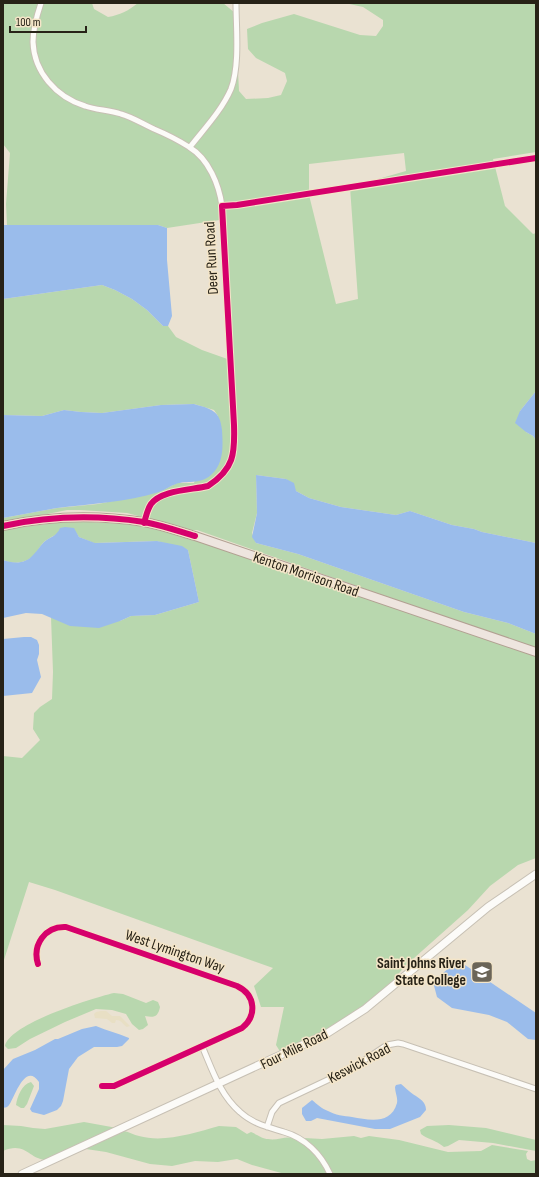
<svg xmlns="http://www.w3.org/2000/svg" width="539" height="1177" font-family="'Sofia Sans Condensed',sans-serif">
<rect width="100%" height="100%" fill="#eae2d2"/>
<path fill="#b8d7ae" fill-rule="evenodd" d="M 3,3 L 92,3 L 94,9 L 108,17 C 120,15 128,11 138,3 L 223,3 L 235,13 L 239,91 L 246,99 L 268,98 L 281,95 L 287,81 L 285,73 L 256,58 L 248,49 L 247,29 L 262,23 L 294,14 L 360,35 L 376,36 L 383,26 L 383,20 L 363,7 L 345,3 L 536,3 L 536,152 L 493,159 L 505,206 L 533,234 L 536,233 L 536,391 L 520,411 L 526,432 L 533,436 L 536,440 L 536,543 L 482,532 L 474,529 L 452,525 L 410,511 L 396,515 L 341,507 L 309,498 L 296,491 L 286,479 L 256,475 L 257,513 L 252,533 L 256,543 L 298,554 L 464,612 L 508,623 L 536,634 L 536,649 L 197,530 L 191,530 L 127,513 L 80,510 L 67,510 L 3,523 L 3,518 L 57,508 L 98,504 L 161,491 L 177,483 L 194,483 L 218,416 L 214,410 L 194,404 L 161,405 L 102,413 L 81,412 L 64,410 L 42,416 L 3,415 L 3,299 L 102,285 L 115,290 L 132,299 L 147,310 L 163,326 L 168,326 L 176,337 L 202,350 L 233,361 L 226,219 L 167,228 L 158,225 L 7,225 L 6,204 L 10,153 L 3,144 ZM 404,153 L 406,171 L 350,187 L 358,299 L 336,304 L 309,195 L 309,164 Z
M 73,521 L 125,524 L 160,529 L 194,539 L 536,655 L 536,858 L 518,865 L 490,886 L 468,910 L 404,967 L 388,987 L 364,1007 L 325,1032 L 281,1053 L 276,1045 L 284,1007 L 261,1007 L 254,986 L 273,968 L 55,890 L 29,882 L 3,963 L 3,756 L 22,758 L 40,740 L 33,729 L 34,713 L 40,707 L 52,699 L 53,672 L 51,617 L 56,619 L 120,621 L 131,616 L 155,615 L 199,602 L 188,550 L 157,541 L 94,543 L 79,537 L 73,528 C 63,531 54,535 45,541 C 40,545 38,552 33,556 C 24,564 13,564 3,560 L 3,529 Z
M 114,993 L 123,994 L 146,1003 L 153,1000 L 158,1002 L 160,1007 C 158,1017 154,1018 145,1016 L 148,1025 L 143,1029 L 139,1030 L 132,1024 L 126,1014 L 112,1010 L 96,1009 L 65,1022 L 30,1039 L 16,1048 L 8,1049 L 5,1046 C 9,1024 92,998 114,993 Z
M 31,1082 L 34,1086 L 27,1104 L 24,1108 L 21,1108 L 16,1105 C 17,1097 22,1084 31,1082 Z
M 84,1122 L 117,1128 L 47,1160 C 29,1160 26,1141 3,1151 L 3,1125 L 21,1126 L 33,1128 L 45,1129 Z
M 449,1125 L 486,1128 L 536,1140 L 536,1151 L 493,1143 L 459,1140 L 448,1146 L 444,1147 C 436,1140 427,1139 421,1134 L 420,1130 L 427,1126 Z
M 219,1126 L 236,1127 L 247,1134 L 251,1132 C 256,1134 263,1139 268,1139 C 276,1141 285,1136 293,1138 C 307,1142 321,1162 327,1174 L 285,1174 L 252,1165 L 237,1159 L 218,1162 L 195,1161 L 172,1166 L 150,1164 L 106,1152 L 86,1149 L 72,1154 L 124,1131 C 129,1132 134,1135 139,1136 C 164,1143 194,1133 219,1126 Z
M 354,1136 L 361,1138 L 369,1136 L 399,1140 L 448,1152 L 481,1151 L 492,1145 L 528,1151 L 526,1154 L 527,1159 L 531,1161 L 536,1160 L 536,1174 L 333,1174 C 326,1159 317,1148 304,1138 L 322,1139 Z"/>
<path fill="#e8dfc4" d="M 101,1011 L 106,1011 L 112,1016 L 120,1016 L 130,1026 L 127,1027 C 123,1025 122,1020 116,1020 L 115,1023 L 112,1023 L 107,1019 L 95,1018 L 94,1014 L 96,1012 Z"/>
<path fill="#9abceb" d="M 3,225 L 158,225 L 167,228 L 167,260 L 172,316 L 168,326 L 163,326 L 147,310 L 132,299 L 115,290 L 102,285 L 3,299 Z
M 536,391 L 536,440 L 533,436 L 526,432 L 515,423 L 520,411 Z
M 194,404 C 211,409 220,410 222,430 C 223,446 224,464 211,475 C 200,485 186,480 176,484 C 170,486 165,490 159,492 C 126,502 91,504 57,508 C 39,511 21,515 3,518 L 3,415 L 42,416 L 64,410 L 81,412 L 102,413 L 161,405 Z
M 256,475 L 286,479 L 294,483 L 296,491 L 309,498 L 341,507 L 396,515 L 410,511 L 452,525 L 474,529 L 482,532 L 536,543 L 536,634 L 508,623 L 464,612 L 298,554 L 256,543 L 252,537 L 257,513 Z
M 65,527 L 74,528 L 79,537 L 95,543 L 157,541 L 182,546 L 188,550 L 199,602 L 155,615 L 131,616 L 120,621 L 99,628 L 70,626 L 42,614 L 26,613 L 3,618 L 3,560 C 14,564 26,564 34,554 C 38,550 40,546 44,542 C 50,537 57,536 60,528 Z
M 24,637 L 31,637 L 37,640 L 39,645 L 39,654 L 37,660 L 41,677 L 32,693 L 3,696 L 3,639 Z
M 465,965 L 536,1013 L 536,1040 L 528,1039 L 507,1022 L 489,1015 L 452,1008 L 437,997 L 433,982 L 451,966 Z
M 96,1026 C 107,1031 118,1033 129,1038 L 129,1039 L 122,1046 L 117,1047 L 94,1047 L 78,1057 L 69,1069 L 63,1101 L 61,1106 L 57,1110 L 44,1115 L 32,1112 L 30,1109 L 39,1089 L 39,1082 C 25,1061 14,1099 9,1105 C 7,1108 6,1107 3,1108 L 3,1070 L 13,1059 L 35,1050 L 55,1039 L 58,1039 L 82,1029 Z
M 401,1084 C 404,1086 406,1089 409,1091 C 415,1097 426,1099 426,1110 L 420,1117 L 390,1129 L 375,1129 L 317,1118 L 311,1121 L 306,1121 L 302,1114 L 302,1108 L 312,1100 C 317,1104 322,1109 328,1111 C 335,1115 344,1116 352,1117 C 369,1120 391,1125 397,1103 C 398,1097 395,1093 395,1087 L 396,1085 Z"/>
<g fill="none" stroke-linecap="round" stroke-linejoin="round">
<g stroke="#c7c0b4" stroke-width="7">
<path id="minor" d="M 41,3 C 37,15 33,29 33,42 C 34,72 56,97 85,106 C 96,110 109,110 121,114 C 132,117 143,124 154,129 C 166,134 178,140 189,147 C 209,159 219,185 222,206
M 190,147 C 204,129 222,110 231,89 C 240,65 236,28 236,3
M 144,523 C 146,517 147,510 151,504 C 161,490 191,490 208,486 C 234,469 235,454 234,425 L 222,206 L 237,205 L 536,158
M 38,964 C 32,945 45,926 66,927 L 237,986 C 256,995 257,1016 242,1028 L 114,1086 L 102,1086
M 202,1046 C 212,1069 220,1095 240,1112 C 253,1124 268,1127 284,1132 C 305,1138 321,1154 330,1174
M 267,1127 L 272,1112 L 279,1103 L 336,1076 L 354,1067 L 387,1045 L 398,1043 L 403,1044 L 536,1089"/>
</g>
<g stroke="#c7c0b4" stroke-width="9">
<path id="secondary" d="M 22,1174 L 326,1034 L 365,1009 L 488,907 L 536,874"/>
</g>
<g stroke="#b2a092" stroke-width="10">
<path id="primary" d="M 3,526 C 49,516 98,515 144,522 C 161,525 178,531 195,536 L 536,652"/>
</g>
<use href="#minor" stroke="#fcfbf8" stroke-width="5"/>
<use href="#secondary" stroke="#fcfbf8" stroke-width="7"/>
<use href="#primary" stroke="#eee5df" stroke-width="8"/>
<g stroke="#f4e5c8" stroke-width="8">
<path id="cycleway" d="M 144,523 C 146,517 147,510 151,504 C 161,490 191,490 208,486 C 234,469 235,454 234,425 L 222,206 L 237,205 L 536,158
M 3,526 C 49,516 98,515 144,522 C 161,525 178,531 195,536
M 38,964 C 32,945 45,926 66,927 L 237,986 C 256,995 257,1016 242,1028 L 114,1086 L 102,1086"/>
</g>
<use href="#cycleway" stroke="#d6006c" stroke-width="6"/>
</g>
<defs>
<g id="university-square" transform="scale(1.15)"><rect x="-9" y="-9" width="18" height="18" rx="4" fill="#6b6558" stroke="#f4e5c8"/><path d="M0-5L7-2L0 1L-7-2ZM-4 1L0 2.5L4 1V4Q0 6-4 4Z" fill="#fff"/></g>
</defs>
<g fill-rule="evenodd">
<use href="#university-square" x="482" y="972"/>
</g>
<g text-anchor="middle" stroke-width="3" stroke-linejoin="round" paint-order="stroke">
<g font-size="15" fill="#272217" stroke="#f4e5c8">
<text transform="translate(211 258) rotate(-93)" y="5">Deer Run Road</text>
<text transform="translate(306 574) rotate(19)" y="5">Kenton Morrison Road</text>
<text transform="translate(175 951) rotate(19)" y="5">West Lymington Way</text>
<text transform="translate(294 1049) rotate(-26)" y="5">Four Mile Road</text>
<text transform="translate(359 1063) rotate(-28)" y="5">Keswick Road</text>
</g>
<g font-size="15" font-weight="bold" fill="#272217" stroke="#f4e5c8" text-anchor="end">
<text x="466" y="968">Saint Johns River<tspan x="466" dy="17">State College</tspan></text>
</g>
</g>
<rect width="539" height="1177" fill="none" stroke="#272217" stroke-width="8"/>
<path d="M10 26v6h76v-6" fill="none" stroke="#272217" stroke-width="2"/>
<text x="16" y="26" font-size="12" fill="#272217" stroke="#f4e5c8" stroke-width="3" paint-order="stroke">100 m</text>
</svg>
